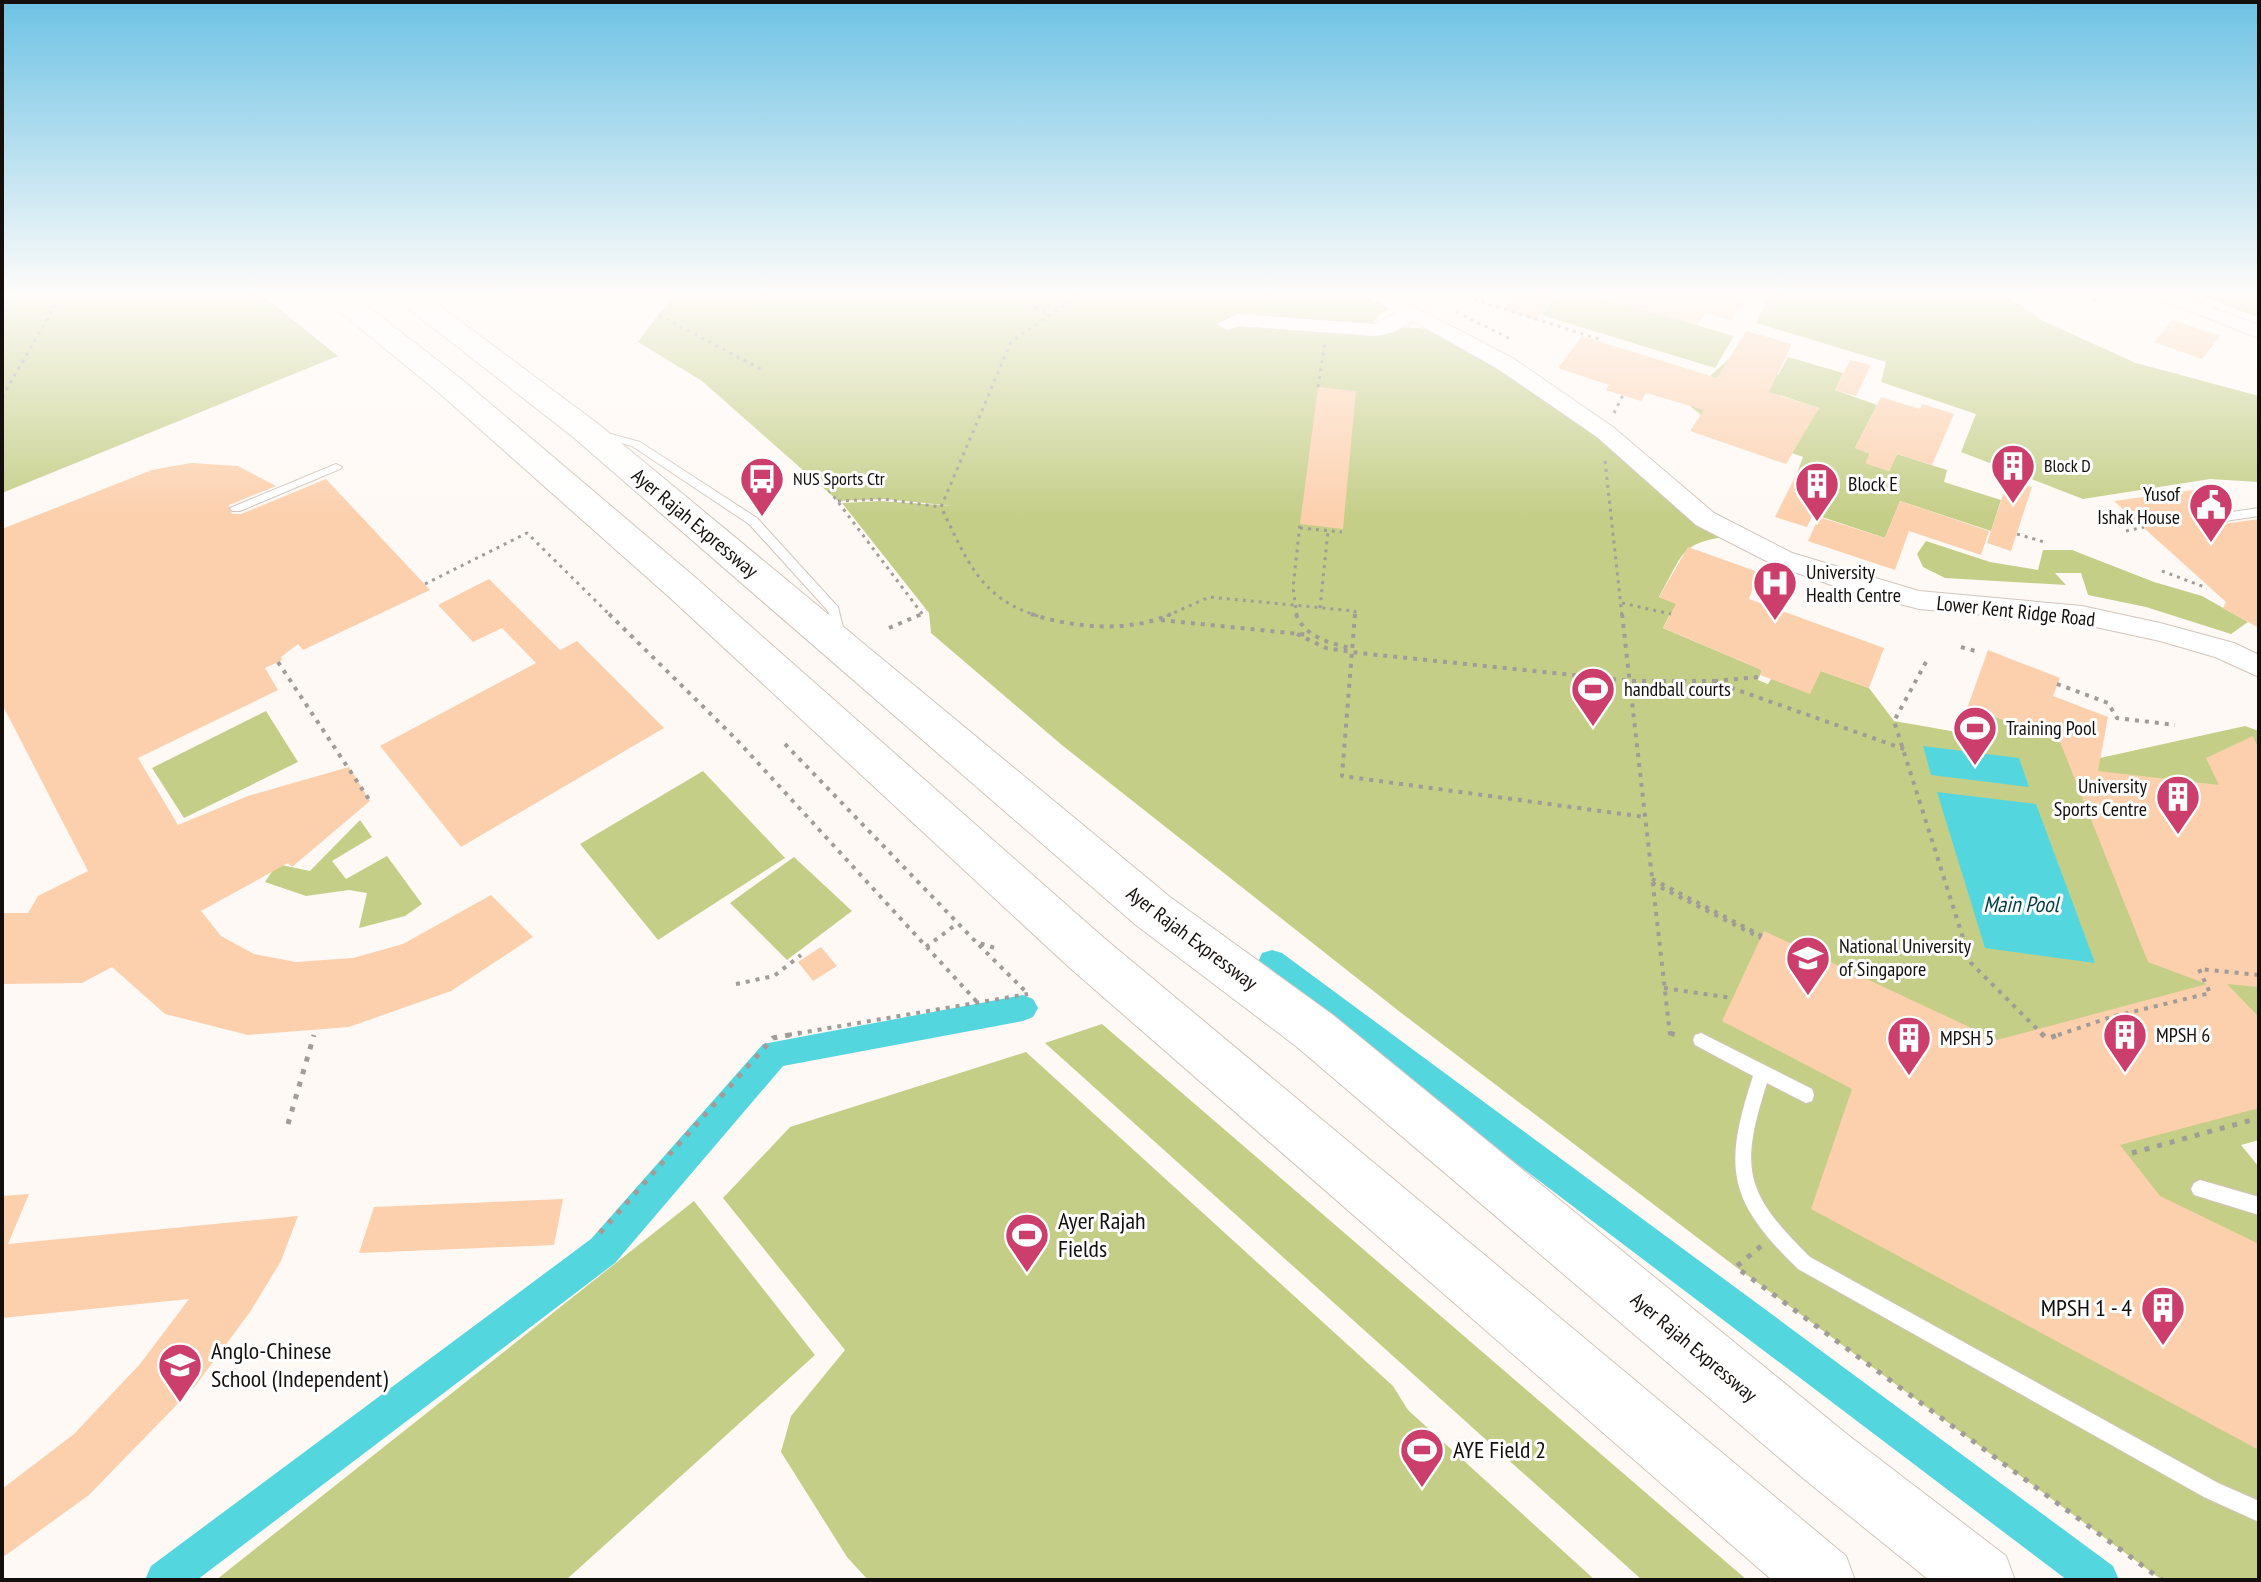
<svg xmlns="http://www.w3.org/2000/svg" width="2261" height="1582" font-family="'PT Sans Narrow',sans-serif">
<rect width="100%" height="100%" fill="#fff9f5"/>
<path fill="#c5ce87" d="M 2,294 L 261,294 L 338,356 L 2,493 Z
M 674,294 L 1368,294 L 1398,305 L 1381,314 L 1371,325 L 1444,330 L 1506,364 L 1737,535 C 1679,543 1686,549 1659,597 L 1774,641 L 1670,614 L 1663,628 L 1762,670 L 1758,680 L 1768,684 L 1771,679 L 1821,671 L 1869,688 L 1894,721 L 1957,732 L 1968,706 L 2100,758 L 2245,726 L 2259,731 L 2259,1140 L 2241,1145 L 2259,1167 L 2259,1580 L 2162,1580 L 1736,1267 L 1400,1012 L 1063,746 L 931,633 L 929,613 L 842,503 L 880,501 L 955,506 L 884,499 L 838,501 L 702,381 L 638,342 Z
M 1559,294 L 1589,294 L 1734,336 L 1715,368 L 1541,315 Z
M 1770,294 L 2005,294 L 2043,321 L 2136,363 L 2259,396 L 2259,482 L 2210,479 L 2083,499 L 1961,452 L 1976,414 L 1881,382 L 1886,362 L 1756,323 Z
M 2197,294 L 2259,294 L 2259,318 Z
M 1788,357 L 1843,373 L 1835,390 L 1877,405 L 1855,448 L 1870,453 L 1866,463 L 1889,471 L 1897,454 L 1947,470 L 1944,482 L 2001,500 L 1991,531 L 1900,501 L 1885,538 L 1813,514 L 1827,482 L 1797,473 L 1803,457 L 1747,437 L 1809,424 L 1819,408 L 1780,395 L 1776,401 L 1701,415 L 1690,406 L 1710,376 L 1728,360 L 1778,375 Z
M 1926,541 L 1990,562 L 2038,570 L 2043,550 L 2072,550 L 2154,582 L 2202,596 L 2248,622 L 2231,634 L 2146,607 L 2088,595 L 2081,573 L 2055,573 L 2066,585 L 1945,578 L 1923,567 L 1917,554 Z
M 266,711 L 298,762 L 184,818 L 152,768 Z
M 703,771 L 785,858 L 658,940 L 580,844 Z
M 360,820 L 372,837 L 332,861 L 346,879 L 387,856 L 422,904 L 405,916 L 359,928 L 367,893 L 349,890 L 306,896 L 265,882 L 277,864 L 310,871 Z
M 794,857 L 852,911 L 787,960 L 730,903 Z
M 1102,1024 L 1747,1580 L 1642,1580 L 1045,1043 Z
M 1026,1052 L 1393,1386 L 1408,1410 L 1595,1580 L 868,1580 L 847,1557 L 781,1452 L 791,1416 L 845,1350 L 723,1198 L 790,1127 Z
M 694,1201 L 815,1355 L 566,1580 L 216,1580 Z"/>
<path fill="#54d6df" d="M 1923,746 L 2019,758 L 2029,787 L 1931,775 Z
M 1937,792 L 2036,804 L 2095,963 L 1985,948 Z"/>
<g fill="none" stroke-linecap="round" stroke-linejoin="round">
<path fill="#54d6df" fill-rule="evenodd" d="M 1272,950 L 1282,953 L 2113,1566 L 2119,1580 L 2067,1580 L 1262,971 L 1258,962 L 1262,953 Z
M 1023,995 L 1033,999 L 1038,1008 L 1033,1017 L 1023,1021 L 783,1066 L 615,1263 L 197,1580 L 145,1580 L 151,1566 L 591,1239 L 763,1044 Z"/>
</g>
<path fill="#fcd0ad" d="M 1518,294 L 1559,294 L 1536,320 L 1504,309 Z
M 1605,294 L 1721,294 L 1745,301 L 1731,320 L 1706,313 L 1697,325 L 1604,299 Z
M 2172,320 L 2220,336 L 2202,359 L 2154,342 Z
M 1746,331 L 1792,344 L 1769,392 L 1819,408 L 1786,464 L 1690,431 L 1704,410 L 1646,393 L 1641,401 L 1606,390 L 1609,385 L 1558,368 L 1582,336 L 1717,378 Z
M 1850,360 L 1871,365 L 1856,396 L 1835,390 Z
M 1318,387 L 1356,391 L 1343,529 L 1300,524 Z
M 1881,397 L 1920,409 L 1922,404 L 1954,414 L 1932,465 L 1897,454 L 1889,471 L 1865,463 L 1870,454 L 1855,448 Z
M 191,463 L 238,466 L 276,486 L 229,505 L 232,514 L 241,514 L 326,479 L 430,590 L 303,650 L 298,644 L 281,657 L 282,660 L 265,668 L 278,690 L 138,758 L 178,825 L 248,796 L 349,767 L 370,801 L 292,867 L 288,863 L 201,911 L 221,936 L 254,954 L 296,962 L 353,958 L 403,944 L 491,895 L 533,937 L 451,991 L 349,1027 L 248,1035 L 165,1014 L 112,967 L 82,983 L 2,984 L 2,913 L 28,913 L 38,896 L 88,871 L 2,704 L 2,529 L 152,470 Z
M 1797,473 L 1828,482 L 1807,527 L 1775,517 Z
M 2008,480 L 2032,487 L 2011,551 L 1987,543 Z
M 2193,490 L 2220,513 L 2216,518 L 2223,524 L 2259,519 L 2259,628 L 2223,608 L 2226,602 L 2114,501 Z
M 1900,501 L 1989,531 L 1981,555 L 1909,531 L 1895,570 L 1808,541 L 1819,517 L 1885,538 Z
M 1688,547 L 1758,572 L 1749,599 L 1884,648 L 1869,688 L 1821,671 L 1810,694 L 1760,675 L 1762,670 L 1663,628 L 1676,604 L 1659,597 Z
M 489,579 L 560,650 L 577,641 L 664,728 L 461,847 L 380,746 L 536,663 L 502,628 L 473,642 L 438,605 Z
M 1988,650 L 2060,678 L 2053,696 L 2108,717 L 2098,771 L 2219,785 L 2206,758 L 2253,736 L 2259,750 L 2259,987 L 2227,984 L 2259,1017 L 2259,1108 L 2120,1145 L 2160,1196 L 2259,1244 L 2259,1450 L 1811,1209 L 1852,1089 L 1722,1021 L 1764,931 L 1997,1040 L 2207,984 L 2148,962 L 2060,742 L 1968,706 Z
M 821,947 L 837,966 L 813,981 L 798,962 Z
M 29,1194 L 8,1244 L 298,1216 L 281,1261 L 250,1312 L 196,1385 L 89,1495 L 2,1558 L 2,1489 L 74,1434 L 140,1364 L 189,1299 L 2,1318 L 2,1196 Z
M 563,1199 L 554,1245 L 359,1253 L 374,1207 Z"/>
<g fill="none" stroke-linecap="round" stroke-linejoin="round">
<g stroke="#d2c4ba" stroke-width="2">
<path id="lane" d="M 600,431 L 640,442 L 757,518 L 838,607 L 846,639 L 844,642 L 836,642 L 828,611 L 749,524 L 632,446 L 596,436 L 595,434 Z
M 336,464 L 342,467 L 340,469 L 240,511 L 232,511 L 230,508 Z
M 2259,508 L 2259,516 L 2225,521 L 2219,517 L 2225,513 Z
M 1701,1033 L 1812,1089 L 1814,1095 L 1812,1101 L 1806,1103 L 1767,1083 C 1739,1170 1745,1193 1810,1257 L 2218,1483 L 2259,1501 L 2259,1522 L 2204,1497 L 1798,1269 C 1727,1200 1723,1168 1753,1076 L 1695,1045 L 1693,1040 L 1695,1035 Z
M 2200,1180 L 2259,1197 L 2259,1215 L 2194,1195 L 2191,1189 L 2194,1183 Z"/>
</g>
<g stroke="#d2c4ba" stroke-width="2">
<path id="street" d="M 1363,294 L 1390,294 L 1514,359 L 1613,427 L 1714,513 L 1792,553 L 1919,591 L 2082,606 L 2160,623 L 2234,643 L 2259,655 L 2259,677 L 2215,657 L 2160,641 L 2082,624 L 1919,609 L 1840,588 L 1774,565 L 1696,525 L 1597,437 L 1498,369 L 1413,321 L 1391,333 L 1374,336 L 1239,326 L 1227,330 L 1217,324 L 1237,314 L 1374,324 L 1397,313 Z
M 2145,294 L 2175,294 L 2259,325 L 2259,338 Z"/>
</g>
<g stroke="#d2c4ba" stroke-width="2">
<path id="highway" d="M 318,294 L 352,294 L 460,378 L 696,578 L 1104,938 L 1846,1556 L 1855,1580 L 1772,1580 L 1070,968 L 668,596 L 438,392 Z
M 390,294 L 424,294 L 597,423 L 1170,897 L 1333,1015 L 1848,1435 L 2006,1556 L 2015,1580 L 1929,1580 L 1804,1479 L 1297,1047 L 1136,925 L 573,437 Z"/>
</g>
<path stroke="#a19c98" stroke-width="3" stroke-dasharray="3 5" stroke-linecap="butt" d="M 1466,297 L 1602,340
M 2093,301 L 2098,294
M 1035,307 L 1051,314
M 1456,312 L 1507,337 L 1510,343
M 659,315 L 764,371
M 1318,387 L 1325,342
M 2,397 L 62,294
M 1614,413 L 1623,395
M 1605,461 L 1622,616
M 829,490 L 923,615 L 920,616
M 838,501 L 884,499 L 941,507
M 1300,528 L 1342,532
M 2126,531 L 2144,527
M 2017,534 L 2044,542
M 2162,571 L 2207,588
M 425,584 L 527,533 L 611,616
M 1622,603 L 1671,614
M 1320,608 L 1328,531
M 1038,616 C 979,598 966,558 941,507 L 1011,342 L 1080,294
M 1167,616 L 1209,597 L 1355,611 L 1355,616
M 1297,616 L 1293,588 L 1300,524"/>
<path stroke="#a19c98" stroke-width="4" stroke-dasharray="4 6" stroke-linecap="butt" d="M 609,614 L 736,739 L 978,1003
M 1031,614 C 1074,628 1129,633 1171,614
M 1296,614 C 1305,638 1331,643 1353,649
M 1355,614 L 1342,776 L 1645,817
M 1622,614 L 1670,1035
M 1161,620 L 1310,635
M 889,628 L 922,614
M 1297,634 L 1326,648 L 1359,653 L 1631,681 L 1712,681 L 1904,749
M 1961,647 L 1979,652
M 278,662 L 370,801
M 1926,662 L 1894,721 L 1971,963 L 2043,1035
M 1714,681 L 1759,677
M 2057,684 L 2108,703 L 2117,718 L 2175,725
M 785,744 L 976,942 L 995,948
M 1652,879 L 1762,936
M 1652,883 L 1761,938
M 979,945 L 1028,994
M 926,947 L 958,923
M 736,984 L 774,976 L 801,955
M 1664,988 L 1732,998
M 788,1035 L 1028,994
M 2058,1035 L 2111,1017 L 2210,993 L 2199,969 L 2259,975"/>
<path stroke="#a19c98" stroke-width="5" stroke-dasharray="5 8" stroke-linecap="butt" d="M 1670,1033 L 1682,1037
M 2041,1033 L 2047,1039 L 2063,1033
M 288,1124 L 314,1035
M 2132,1153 L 2259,1118
M 600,1233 L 773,1038 L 800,1033
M 1761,1246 L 1736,1267 L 2162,1580"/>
<use href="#lane" fill="#fff" fill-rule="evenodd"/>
<use href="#street" fill="#fff" fill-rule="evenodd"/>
<use href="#highway" fill="#fff" fill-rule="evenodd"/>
</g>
<linearGradient id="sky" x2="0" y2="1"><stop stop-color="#6dc2e4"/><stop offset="0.57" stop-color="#fffcfa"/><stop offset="1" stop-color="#fffcfa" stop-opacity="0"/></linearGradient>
<rect width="2261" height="516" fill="url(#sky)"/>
<defs>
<g id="building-pin" transform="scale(2.3)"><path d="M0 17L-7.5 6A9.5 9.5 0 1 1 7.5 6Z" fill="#cc3f6d" stroke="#fff"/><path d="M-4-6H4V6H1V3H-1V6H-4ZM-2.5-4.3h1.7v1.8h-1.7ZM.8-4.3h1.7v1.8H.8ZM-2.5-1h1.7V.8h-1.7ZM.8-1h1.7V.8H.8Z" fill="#fff"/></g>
<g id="bus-pin" transform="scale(2.3)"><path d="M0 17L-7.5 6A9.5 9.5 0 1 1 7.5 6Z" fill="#cc3f6d" stroke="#fff"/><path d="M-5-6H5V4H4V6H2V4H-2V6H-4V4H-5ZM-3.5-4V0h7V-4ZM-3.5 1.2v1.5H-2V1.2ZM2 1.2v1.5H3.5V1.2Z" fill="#fff"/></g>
<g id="civic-pin" transform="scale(2.3)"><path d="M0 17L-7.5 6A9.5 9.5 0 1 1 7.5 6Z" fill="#cc3f6d" stroke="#fff"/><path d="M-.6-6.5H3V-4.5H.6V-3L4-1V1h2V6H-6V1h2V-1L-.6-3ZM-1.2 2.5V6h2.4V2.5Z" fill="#fff"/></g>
<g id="hospital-pin" transform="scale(2.3)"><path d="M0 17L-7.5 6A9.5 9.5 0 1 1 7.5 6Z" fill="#cc3f6d" stroke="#fff"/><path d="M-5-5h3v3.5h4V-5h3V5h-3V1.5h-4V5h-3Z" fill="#fff"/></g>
<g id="stadium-pin" transform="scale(2.3)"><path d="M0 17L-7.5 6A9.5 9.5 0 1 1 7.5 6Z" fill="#cc3f6d" stroke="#fff"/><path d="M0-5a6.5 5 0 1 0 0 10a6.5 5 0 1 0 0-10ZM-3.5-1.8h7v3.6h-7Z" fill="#fff"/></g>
<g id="university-pin" transform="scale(2.3)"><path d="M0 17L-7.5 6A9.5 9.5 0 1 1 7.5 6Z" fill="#cc3f6d" stroke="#fff"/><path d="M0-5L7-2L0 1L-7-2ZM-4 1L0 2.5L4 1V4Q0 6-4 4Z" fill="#fff"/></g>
</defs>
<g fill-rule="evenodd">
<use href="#building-pin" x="2013" y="466"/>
<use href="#bus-pin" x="762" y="479"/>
<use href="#building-pin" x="1817" y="484"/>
<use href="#civic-pin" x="2211" y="505"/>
<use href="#hospital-pin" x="1775" y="583"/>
<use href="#stadium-pin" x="1593" y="689"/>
<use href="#stadium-pin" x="1975" y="728"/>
<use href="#building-pin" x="2178" y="797"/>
<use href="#university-pin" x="1808" y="958"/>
<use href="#building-pin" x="2125" y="1035"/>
<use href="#building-pin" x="1909" y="1038"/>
<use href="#stadium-pin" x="1027" y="1235"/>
<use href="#building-pin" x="2163" y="1308"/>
<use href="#university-pin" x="180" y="1365"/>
<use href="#stadium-pin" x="1422" y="1450"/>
</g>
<g text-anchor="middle" stroke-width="6" stroke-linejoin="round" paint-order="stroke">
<g font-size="18" fill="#140f0c" stroke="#fff" text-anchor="start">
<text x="2044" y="472">Block D</text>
<text x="793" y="485">NUS Sports Ctr</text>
</g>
<g font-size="20" fill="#140f0c" stroke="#fff" text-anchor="start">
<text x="1848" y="491">Block E</text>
<text x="2180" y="501" text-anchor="end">Yusof<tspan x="2180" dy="23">Ishak House</tspan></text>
<text x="1806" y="579">University<tspan x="1806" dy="23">Health Centre</tspan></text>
<text x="1624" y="696">handball courts</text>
<text x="2006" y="735">Training Pool</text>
<text x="2147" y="793" text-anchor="end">University<tspan x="2147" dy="23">Sports Centre</tspan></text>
<text x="1839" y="953">National University<tspan x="1839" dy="23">of Singapore</tspan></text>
<text x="2156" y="1042">MPSH 6</text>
<text x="1940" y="1045">MPSH 5</text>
</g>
<g font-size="20" fill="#140f0c" stroke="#fff">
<text transform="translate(695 523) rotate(40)" y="7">Ayer Rajah Expressway</text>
<text transform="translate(2016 611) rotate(6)" y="7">Lower Kent Ridge Road</text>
<text transform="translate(1192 938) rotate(37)" y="7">Ayer Rajah Expressway</text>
<text transform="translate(1694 1347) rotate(40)" y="7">Ayer Rajah Expressway</text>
</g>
<g font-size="22" font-style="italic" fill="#003f44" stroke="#fff">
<text x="2021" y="912">Main Pool</text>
</g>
<g font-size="24" fill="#140f0c" stroke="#fff" text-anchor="start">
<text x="1058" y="1229">Ayer Rajah<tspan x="1058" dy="28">Fields</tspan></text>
<text x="2132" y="1316" text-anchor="end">MPSH 1 - 4</text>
<text x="211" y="1359">Anglo-Chinese<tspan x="211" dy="28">School (Independent)</tspan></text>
<text x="1453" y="1458">AYE Field 2</text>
</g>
</g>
<rect width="2261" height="1582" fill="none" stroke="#140f0c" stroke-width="8"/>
</svg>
